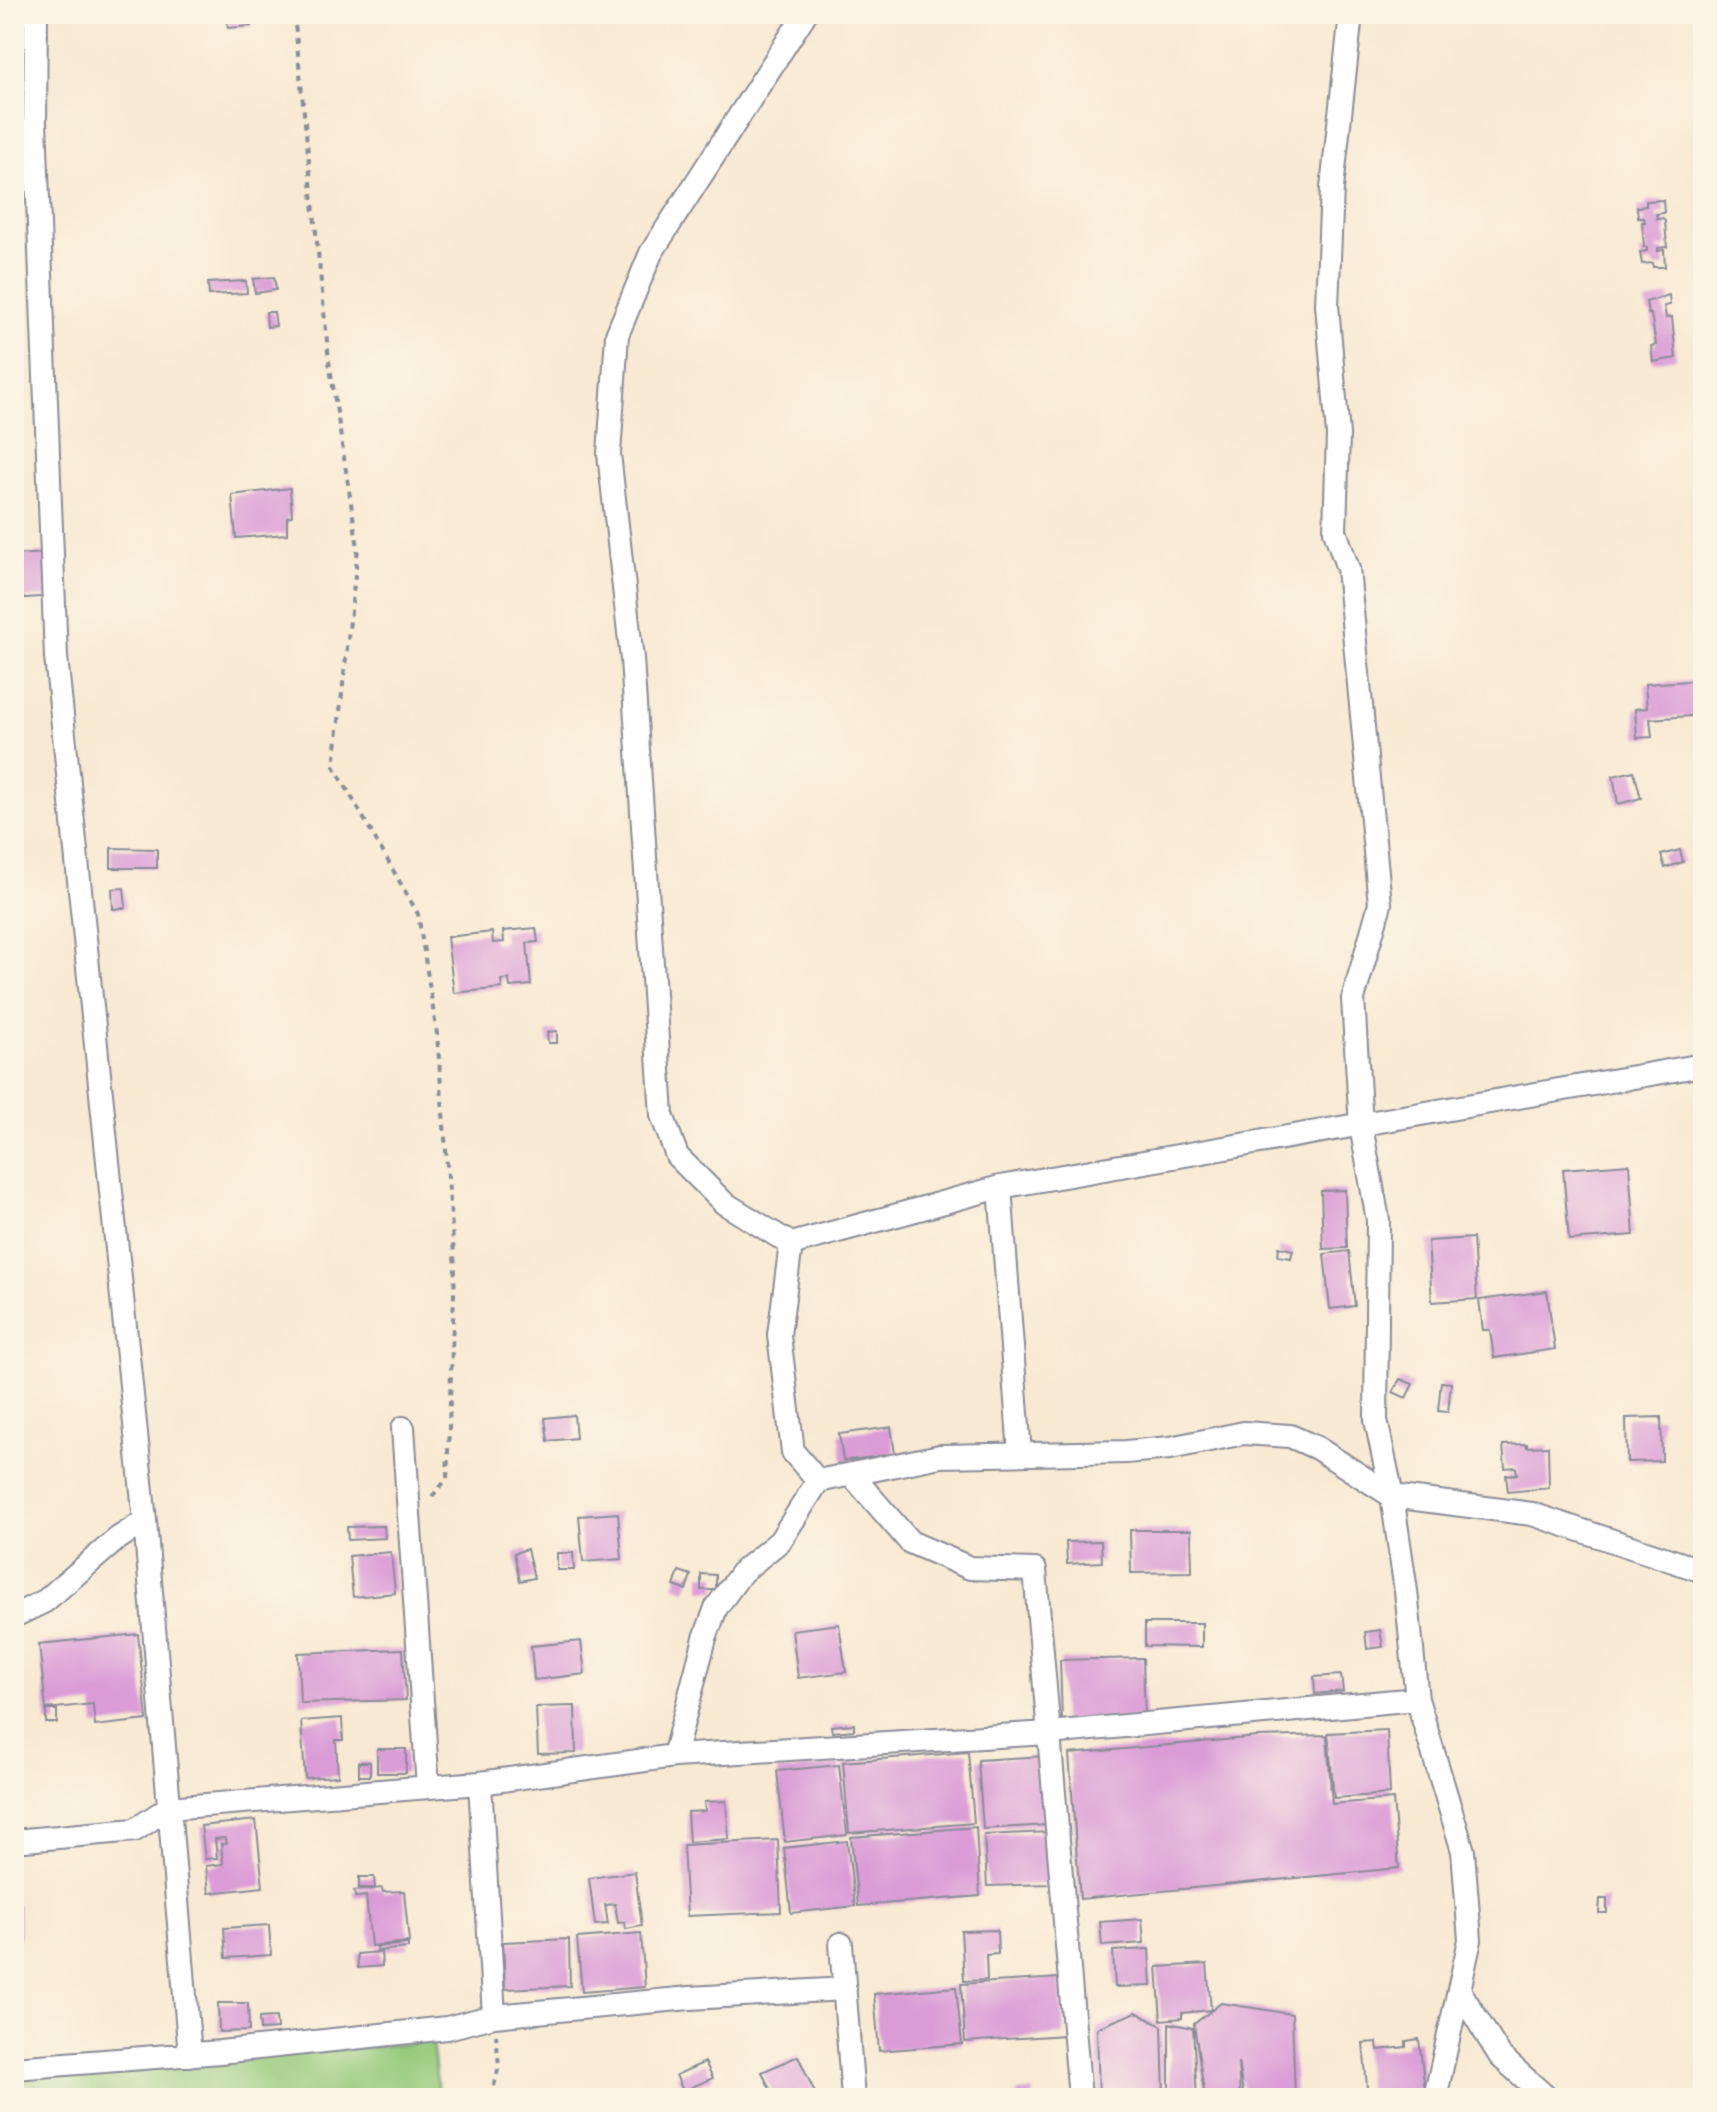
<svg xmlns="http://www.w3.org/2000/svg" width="1717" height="2112" font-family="Mali,sans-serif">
<rect width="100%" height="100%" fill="#fcf5e5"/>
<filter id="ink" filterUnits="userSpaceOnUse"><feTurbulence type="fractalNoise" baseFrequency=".0125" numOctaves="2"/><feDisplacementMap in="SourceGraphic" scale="16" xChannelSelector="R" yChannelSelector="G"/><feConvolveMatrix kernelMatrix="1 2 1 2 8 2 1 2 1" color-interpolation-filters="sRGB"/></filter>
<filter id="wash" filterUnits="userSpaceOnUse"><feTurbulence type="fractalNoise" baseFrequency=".006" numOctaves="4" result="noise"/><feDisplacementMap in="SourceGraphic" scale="32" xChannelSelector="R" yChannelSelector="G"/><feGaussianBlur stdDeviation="1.8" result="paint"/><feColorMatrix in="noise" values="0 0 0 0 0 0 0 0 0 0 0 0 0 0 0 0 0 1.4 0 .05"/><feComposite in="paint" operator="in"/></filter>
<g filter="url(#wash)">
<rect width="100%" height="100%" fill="#f8e9d2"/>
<path fill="#96ca7b" stroke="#587c6c" stroke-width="2" d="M 432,2042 L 439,2098 L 14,2098 L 14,2076 Z"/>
<g id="blocks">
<path fill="#da9bd7" d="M 226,14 L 250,14 L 251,26 L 228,28 Z
M 1663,200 L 1664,213 L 1656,214 L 1657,219 L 1663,218 L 1665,221 L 1667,247 L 1658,248 L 1658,251 L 1664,250 L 1665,267 L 1653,267 L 1653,263 L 1642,264 L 1640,252 L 1647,251 L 1647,247 L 1644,247 L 1642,222 L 1645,222 L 1644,218 L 1638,218 L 1637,207 L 1646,206 L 1646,201 Z
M 274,277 L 276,290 L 255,293 L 253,279 Z
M 246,281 L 247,293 L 209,295 L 208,283 Z
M 1669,295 L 1670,305 L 1664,306 L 1666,318 L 1672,317 L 1676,358 L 1653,362 L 1651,346 L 1656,345 L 1651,314 L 1648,314 L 1646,302 Z
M 266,312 L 274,312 L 276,326 L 267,327 Z
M 290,488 L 292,516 L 287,517 L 287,534 L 236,538 L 232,495 Z
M 47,553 L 51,596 L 14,599 L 14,555 Z
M 1703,680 L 1703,715 L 1650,719 L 1652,737 L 1637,738 L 1635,709 L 1647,708 L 1645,684 Z
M 1634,771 L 1641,798 L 1618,804 L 1613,776 Z
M 111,848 L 157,849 L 157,868 L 111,868 Z
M 1680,850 L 1683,862 L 1665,868 L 1661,855 Z
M 124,888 L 126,908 L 113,909 L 112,889 Z
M 536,928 L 538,942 L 527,943 L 531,985 L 510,987 L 509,979 L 501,980 L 502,988 L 454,993 L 447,937 L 492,932 L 493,943 L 504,942 L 503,931 Z
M 557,1031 L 557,1043 L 548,1043 L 547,1032 Z
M 1629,1164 L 1634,1235 L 1569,1240 L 1563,1169 Z
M 1345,1190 L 1347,1248 L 1323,1249 L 1321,1191 Z
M 1473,1238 L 1477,1299 L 1432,1302 L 1428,1241 Z
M 1279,1247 L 1293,1250 L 1291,1258 L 1278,1256 Z
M 1349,1251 L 1355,1306 L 1330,1309 L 1324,1254 Z
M 1547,1291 L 1555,1349 L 1494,1358 L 1490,1330 L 1483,1330 L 1479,1300 Z
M 1400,1379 L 1413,1384 L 1406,1398 L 1393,1392 Z
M 1441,1382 L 1451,1383 L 1448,1412 L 1438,1411 Z
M 574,1415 L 576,1438 L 548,1441 L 545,1418 Z
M 1661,1417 L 1662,1461 L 1627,1462 L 1626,1418 Z
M 891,1427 L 895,1454 L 843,1461 L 839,1434 Z
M 1527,1444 L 1527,1447 L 1548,1446 L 1549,1488 L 1508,1492 L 1506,1475 L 1517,1474 L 1516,1467 L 1505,1468 L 1503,1445 Z
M 618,1513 L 622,1559 L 583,1562 L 579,1516 Z
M 384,1526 L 385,1538 L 348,1540 L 347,1527 Z
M 1130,1530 L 1191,1530 L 1192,1572 L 1131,1573 Z
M 1101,1541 L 1102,1562 L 1067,1564 L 1066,1542 Z
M 527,1549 L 534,1578 L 520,1581 L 514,1553 Z
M 391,1552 L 395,1593 L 353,1597 L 349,1556 Z
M 557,1553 L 573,1553 L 574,1570 L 557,1570 Z
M 679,1571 L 691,1575 L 686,1590 L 674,1586 Z
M 701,1574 L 716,1575 L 716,1590 L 701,1590 Z
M 1145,1623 L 1202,1623 L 1202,1647 L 1145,1646 Z
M 839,1624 L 846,1672 L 798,1678 L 792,1630 Z
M 1380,1630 L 1383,1647 L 1367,1649 L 1365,1632 Z
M 138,1634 L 147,1720 L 95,1726 L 93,1704 L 46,1709 L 39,1644 Z
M 581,1641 L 585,1674 L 534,1680 L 531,1646 Z
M 403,1649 L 406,1700 L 300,1703 L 298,1653 Z
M 1143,1658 L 1145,1718 L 1062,1720 L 1060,1660 Z
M 1341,1675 L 1343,1691 L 1315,1694 L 1314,1677 Z
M 575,1706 L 576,1753 L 538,1754 L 536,1707 Z
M 46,1710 L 57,1710 L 57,1723 L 46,1723 Z
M 342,1718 L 343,1740 L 336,1740 L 338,1776 L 305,1778 L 301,1721 Z
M 854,1724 L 854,1730 L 832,1732 L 831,1726 Z
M 1387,1730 L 1390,1794 L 1334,1798 L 1328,1733 Z
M 1327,1735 L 1332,1804 L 1393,1799 L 1399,1868 L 1080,1899 L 1069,1754 L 1258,1737 Z
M 377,1749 L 406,1749 L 406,1773 L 377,1773 Z
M 968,1752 L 974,1823 L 849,1833 L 843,1762 Z
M 1044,1756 L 1048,1825 L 983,1829 L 978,1760 Z
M 359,1762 L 370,1762 L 370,1776 L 359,1776 Z
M 839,1765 L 847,1835 L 785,1842 L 777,1771 Z
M 726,1801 L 729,1839 L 689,1842 L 687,1812 L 705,1811 L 704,1802 Z
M 256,1820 L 263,1887 L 209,1893 L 206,1866 L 223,1864 L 221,1844 L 226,1844 L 225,1838 L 215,1839 L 217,1858 L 205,1859 L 201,1826 Z
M 976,1827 L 980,1896 L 858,1906 L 851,1837 Z
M 1048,1832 L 1050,1884 L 987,1886 L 984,1835 Z
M 778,1840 L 781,1912 L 687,1916 L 683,1845 Z
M 847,1841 L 855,1906 L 791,1913 L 784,1848 Z
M 635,1872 L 642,1926 L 626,1929 L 624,1922 L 618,1923 L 615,1904 L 605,1905 L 608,1924 L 595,1925 L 589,1878 Z
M 359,1877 L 374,1877 L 375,1888 L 359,1888 Z
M 382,1888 L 383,1892 L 404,1891 L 409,1942 L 371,1946 L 366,1896 L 355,1897 L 354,1891 Z
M 1600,1899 L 1607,1899 L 1607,1913 L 1599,1913 Z
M 14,1906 L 19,1906 L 20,1938 L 14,1938 Z
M 1142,1919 L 1144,1943 L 1102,1946 L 1100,1922 Z
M 269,1925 L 271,1955 L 226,1958 L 224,1928 Z
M 997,1930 L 998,1954 L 986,1955 L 987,1980 L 964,1981 L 961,1931 Z
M 641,1933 L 645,1987 L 582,1992 L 577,1938 Z
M 569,1939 L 570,1986 L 505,1989 L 503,1942 Z
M 408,1944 L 408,1948 L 377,1951 L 376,1947 Z
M 1149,1949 L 1151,1986 L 1115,1987 L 1113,1951 Z
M 381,1952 L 382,1966 L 358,1968 L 357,1954 Z
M 1207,1964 L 1211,2010 L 1182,2013 L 1182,2018 L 1161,2020 L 1157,1967 Z
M 1060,1978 L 1064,2035 L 965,2042 L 961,1984 Z
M 956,1987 L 962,2044 L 879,2051 L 874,1994 Z
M 218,2003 L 248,2003 L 249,2031 L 219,2032 Z
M 1221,2003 L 1292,2014 L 1295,2098 L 1244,2098 L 1238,2062 L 1240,2098 L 1205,2098 L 1194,2024 Z
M 1136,2012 L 1162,2026 L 1164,2098 L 1099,2098 L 1097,2028 Z
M 276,2017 L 277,2029 L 260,2030 L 259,2018 Z
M 1169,2023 L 1193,2028 L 1197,2098 L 1169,2098 Z
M 1419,2039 L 1426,2098 L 1412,2098 L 1411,2091 L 1382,2093 L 1383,2098 L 1368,2098 L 1363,2043 L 1377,2042 L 1378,2050 L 1406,2047 L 1406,2041 Z
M 798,2056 L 817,2097 L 774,2098 L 762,2072 Z
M 705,2062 L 713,2078 L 683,2091 L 676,2075 Z
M 1033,2091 L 1034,2098 L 1017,2098 L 1017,2092 Z"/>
</g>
</g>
<g filter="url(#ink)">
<use href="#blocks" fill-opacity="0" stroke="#8a8c98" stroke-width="2"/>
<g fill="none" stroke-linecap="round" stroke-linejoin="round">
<g stroke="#8a8c98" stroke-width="26">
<path id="minor" d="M 36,14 L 35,122 L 56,657 L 145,1521 L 190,2055
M 1351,14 L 1332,188 L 1327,305 L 1338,435 L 1335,531 L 1348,569 L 1380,904 L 1353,999 L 1361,1126 L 1378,1220 L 1376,1420 L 1392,1496 L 1406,1591 L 1417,1699 L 1463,1851 L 1470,1940 L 1435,2098
M 1000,1187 L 1020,1454
M 791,1244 L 724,1203 L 677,1156 L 662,1115 L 632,659 L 609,454 L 617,335 L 651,253 L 805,14
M 403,1428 L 428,1787
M 851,1474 L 910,1542 L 970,1568 L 1035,1570 L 1080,2098
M 818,1481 L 793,1452 L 779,1335 L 791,1244 L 1000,1187 L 1703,1065
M 14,1616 L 45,1601 L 117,1539 L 145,1521
M 674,1756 L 705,1638 L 716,1608 L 742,1572 L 780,1541 L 818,1481 L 940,1456 L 1126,1452 L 1170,1448 L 1244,1433 L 1290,1436 L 1317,1448 L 1392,1496 L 1532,1514 L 1703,1571
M 480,1783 L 494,2016
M 14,1841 L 135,1830 L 168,1808 L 480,1783 L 674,1756 L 1049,1733 L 1417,1699
M 841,1944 L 853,2098
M 1459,1990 L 1500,2056 L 1547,2098
M 14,2068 L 220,2052 L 447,2028 L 494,2016 L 690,1998 L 845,1989"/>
</g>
<path stroke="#8a8c98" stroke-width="4" stroke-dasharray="6 6" stroke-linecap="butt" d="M 294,14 L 329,361 L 358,548 L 334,766 L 418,914 L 437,1034 L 455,1268 L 447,1479 L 429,1500
M 491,2098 L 499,2066 L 496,2035"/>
<use href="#minor" stroke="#fff" stroke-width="22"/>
</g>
</g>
<rect width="1717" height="2112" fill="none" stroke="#fcf5e5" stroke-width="48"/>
</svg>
